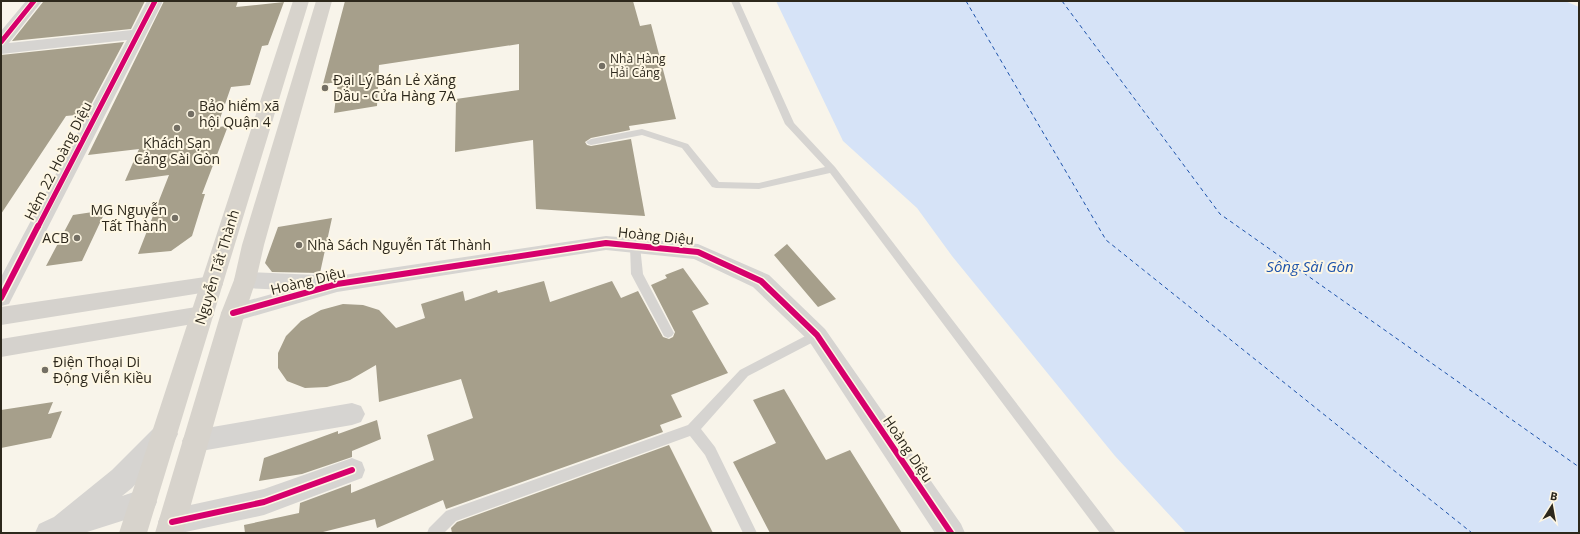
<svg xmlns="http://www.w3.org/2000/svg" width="1580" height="534" font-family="'Open Sans',sans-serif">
<rect width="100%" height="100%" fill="#f8f4ea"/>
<path fill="#d6e3f7" d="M 776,1 L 1565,1 L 1579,7 L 1579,533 L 1186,533 L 1115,456 L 952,256 L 917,208 L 843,141 Z"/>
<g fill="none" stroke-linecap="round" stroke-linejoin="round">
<path stroke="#1c52ab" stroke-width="1" stroke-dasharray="4 3.5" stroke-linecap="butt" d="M 966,1 L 1106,240 L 1472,533
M 1062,1 L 1220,214 L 1579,467"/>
</g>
<path fill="#a69f8b" d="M 55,1 L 145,1 L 131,29 L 12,41 L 43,2 Z
M 164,1 L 238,1 L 236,7 L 284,2 L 268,45 L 262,46 L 250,85 L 231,87 L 217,127 L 228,126 L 202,194 L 205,194 L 192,236 L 171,251 L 138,254 L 169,175 L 125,181 L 139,149 L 88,155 Z
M 345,1 L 633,1 L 640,26 L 651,24 L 676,119 L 629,126 L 630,130 L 591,138 L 585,142 L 587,145 L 591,146 L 631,139 L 645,216 L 536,209 L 533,140 L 455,152 L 456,99 L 519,90 L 519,44 L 379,65 L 377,106 L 334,113 L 338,82 L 323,84 Z
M 124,42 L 86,114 L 66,116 L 1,214 L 1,55 Z
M 106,210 L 82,261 L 46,266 L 73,215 Z
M 332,218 L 320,273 L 272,272 L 265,263 L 278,227 Z
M 787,244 L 836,299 L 818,307 L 774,255 Z
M 683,268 L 709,304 L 692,311 L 728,373 L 671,395 L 682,417 L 660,425 L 663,432 L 446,509 L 443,500 L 377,528 L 375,519 L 319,533 L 245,533 L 244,525 L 299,513 L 300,503 L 351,484 L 351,493 L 434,460 L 427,435 L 473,418 L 461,379 L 379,402 L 376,365 L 350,380 L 327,387 L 305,388 L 287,381 L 278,368 L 278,353 L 286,336 L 301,321 L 321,310 L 343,304 L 363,305 L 379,310 L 396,328 L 425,318 L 421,304 L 463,291 L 465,301 L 497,290 L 498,293 L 544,281 L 550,302 L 612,281 L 621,298 L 638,291 L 663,337 L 669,339 L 673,337 L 675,332 L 651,285 L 667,278 L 665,275 Z
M 784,389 L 826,460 L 850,450 L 902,533 L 770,533 L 733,462 L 776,443 L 753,400 Z
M 53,402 L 48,414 L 62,411 L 51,438 L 1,448 L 1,410 Z
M 377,420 L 381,439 L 352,451 L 352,457 L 302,474 L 259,481 L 264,458 L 338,431 L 338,434 Z
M 669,445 L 713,533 L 452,533 L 451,528 L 457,522 Z"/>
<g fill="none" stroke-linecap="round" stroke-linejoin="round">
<path fill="#d6d4d1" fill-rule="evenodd" d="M 731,1 L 739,1 L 794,123 L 835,167 L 1116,533 L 1100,533 L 830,173 L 759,189 L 716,188 L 712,187 L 682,148 L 642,135 L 591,145 L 588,144 L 586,142 L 591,139 L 642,129 L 645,130 L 688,144 L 719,182 L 759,183 L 825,167 L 785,124 Z
M 635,242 L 639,243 L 640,246 L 643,274 L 674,333 L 672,336 L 668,338 L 664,336 L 631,274 L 630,246 L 631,243 Z
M 817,330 L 821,332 L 823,335 L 821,338 L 748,376 L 701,429 L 715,447 L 757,533 L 743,533 L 705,455 L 690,436 L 456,521 L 444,533 L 427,533 L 429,528 L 446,511 L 688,425 L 740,370 Z"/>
<path fill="#d6d4d1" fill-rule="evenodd" d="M 26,1 L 42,1 L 9,43 L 132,30 L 147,1 L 163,1 L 12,298 L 9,304 L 1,306 L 1,277 L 127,40 L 1,54 L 1,31 Z
M 606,236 L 698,244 L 769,275 L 825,329 L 961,524 L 965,533 L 935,533 L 809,341 L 753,287 L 694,259 L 606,250 L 337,292 L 233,322 L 225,319 L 221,313 L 225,307 L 286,290 L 245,288 L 237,286 L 234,280 L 237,274 L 245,272 L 318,275 L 327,279 L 337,276 Z
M 352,403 L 361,406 L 365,414 L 361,422 L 352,425 L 195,452 L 186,449 L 182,441 L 186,433 L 195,430 Z
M 352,458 L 362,462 L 365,470 L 362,478 L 264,515 L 181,533 L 167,533 L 162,531 L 158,522 L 162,513 L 172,509 L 264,489 Z"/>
<path fill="#d6d4d1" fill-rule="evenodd" d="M 165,423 L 174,426 L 178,434 L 174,442 L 132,488 L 122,496 L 143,489 L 153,493 L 157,502 L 153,511 L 84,533 L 35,533 L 39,524 L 54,517 L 112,470 L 156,426 Z"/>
<path fill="#d5d2cd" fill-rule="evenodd" d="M 212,276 L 220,278 L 223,284 L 220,290 L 1,325 L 1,307 Z
M 202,306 L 210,309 L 214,315 L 210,321 L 1,357 L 1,339 Z"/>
<path fill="#d7d3cc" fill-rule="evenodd" d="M 293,1 L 309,1 L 147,533 L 119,533 Z
M 316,1 L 332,1 L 264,245 L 256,280 L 245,313 L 183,533 L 155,533 L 221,313 L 234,280 L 242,245 Z"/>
<g stroke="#fef7e4" stroke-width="7">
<path id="cycleway-far1" d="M 1,42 L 34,1
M 38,227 L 155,1"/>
</g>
<g stroke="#fef7e4" stroke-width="9">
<path id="cycleway" d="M 1,298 L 38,226
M 233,313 L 337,284 L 606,243 L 698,252 L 761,281 L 817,335 L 951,533
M 172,522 L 264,502 L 352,470"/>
</g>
<use href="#cycleway-far1" stroke="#d6006c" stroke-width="5"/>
<use href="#cycleway" stroke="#d6006c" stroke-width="6"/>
</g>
<g fill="#746f64" stroke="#fef7e4" stroke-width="1.5">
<circle cx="602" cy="66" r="4"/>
<circle cx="325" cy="88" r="4"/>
<circle cx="191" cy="114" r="4"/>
<circle cx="177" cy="128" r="4"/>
<circle cx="175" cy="218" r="4"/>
<circle cx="77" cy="238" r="4"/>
<circle cx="299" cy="245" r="4"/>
<circle cx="45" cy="370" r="4"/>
</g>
<g text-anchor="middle" stroke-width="4" stroke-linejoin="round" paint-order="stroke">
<g font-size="12" fill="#2d281c" stroke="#fef7e4" text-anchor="start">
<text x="610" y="63">Nhà Hàng<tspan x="610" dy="14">Hải Cảng</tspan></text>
</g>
<g font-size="14" fill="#2d281c" stroke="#fef7e4" text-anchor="start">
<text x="333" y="85">Đại Lý Bán Lẻ Xăng<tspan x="333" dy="16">Dầu - Cửa Hàng 7A</tspan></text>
<text x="199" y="111">Bảo hiểm xã<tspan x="199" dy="16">hội Quận 4</tspan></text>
<text x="177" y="148" text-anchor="middle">Khách Sạn<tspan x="177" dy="16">Cảng Sài Gòn</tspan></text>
<text x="167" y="215" text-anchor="end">MG Nguyễn<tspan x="167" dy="16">Tất Thành</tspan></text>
<text x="69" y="243" text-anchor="end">ACB</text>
<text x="307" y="250">Nhà Sách Nguyễn Tất Thành</text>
<text x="53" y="367">Điện Thoại Di<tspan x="53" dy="16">Động Viễn Kiều</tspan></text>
</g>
<g font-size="14" fill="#2d281c" stroke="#fef7e4">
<text transform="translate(58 161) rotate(-63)" y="5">Hẻm 22 Hoàng Diệu</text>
<text transform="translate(656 236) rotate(6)" y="5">Hoàng Diệu</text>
<text transform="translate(217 267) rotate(-73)" y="5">Nguyễn Tất Thành</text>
<text transform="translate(308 281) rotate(-14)" y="5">Hoàng Diệu</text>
<text transform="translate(908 449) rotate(56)" y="5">Hoàng Diệu</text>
</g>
<g font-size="15" font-style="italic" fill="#1c52ab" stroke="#fef7e4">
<text x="1310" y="272">Sông Sài Gòn</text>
</g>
</g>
<rect width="1580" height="534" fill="none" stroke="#2d281c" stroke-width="4"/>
<g transform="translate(1552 506) rotate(11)" stroke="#fef7e4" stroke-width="3" paint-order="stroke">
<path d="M0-3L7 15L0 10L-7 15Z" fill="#2d281c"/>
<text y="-6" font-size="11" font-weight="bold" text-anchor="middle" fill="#2d281c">B</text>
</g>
</svg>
